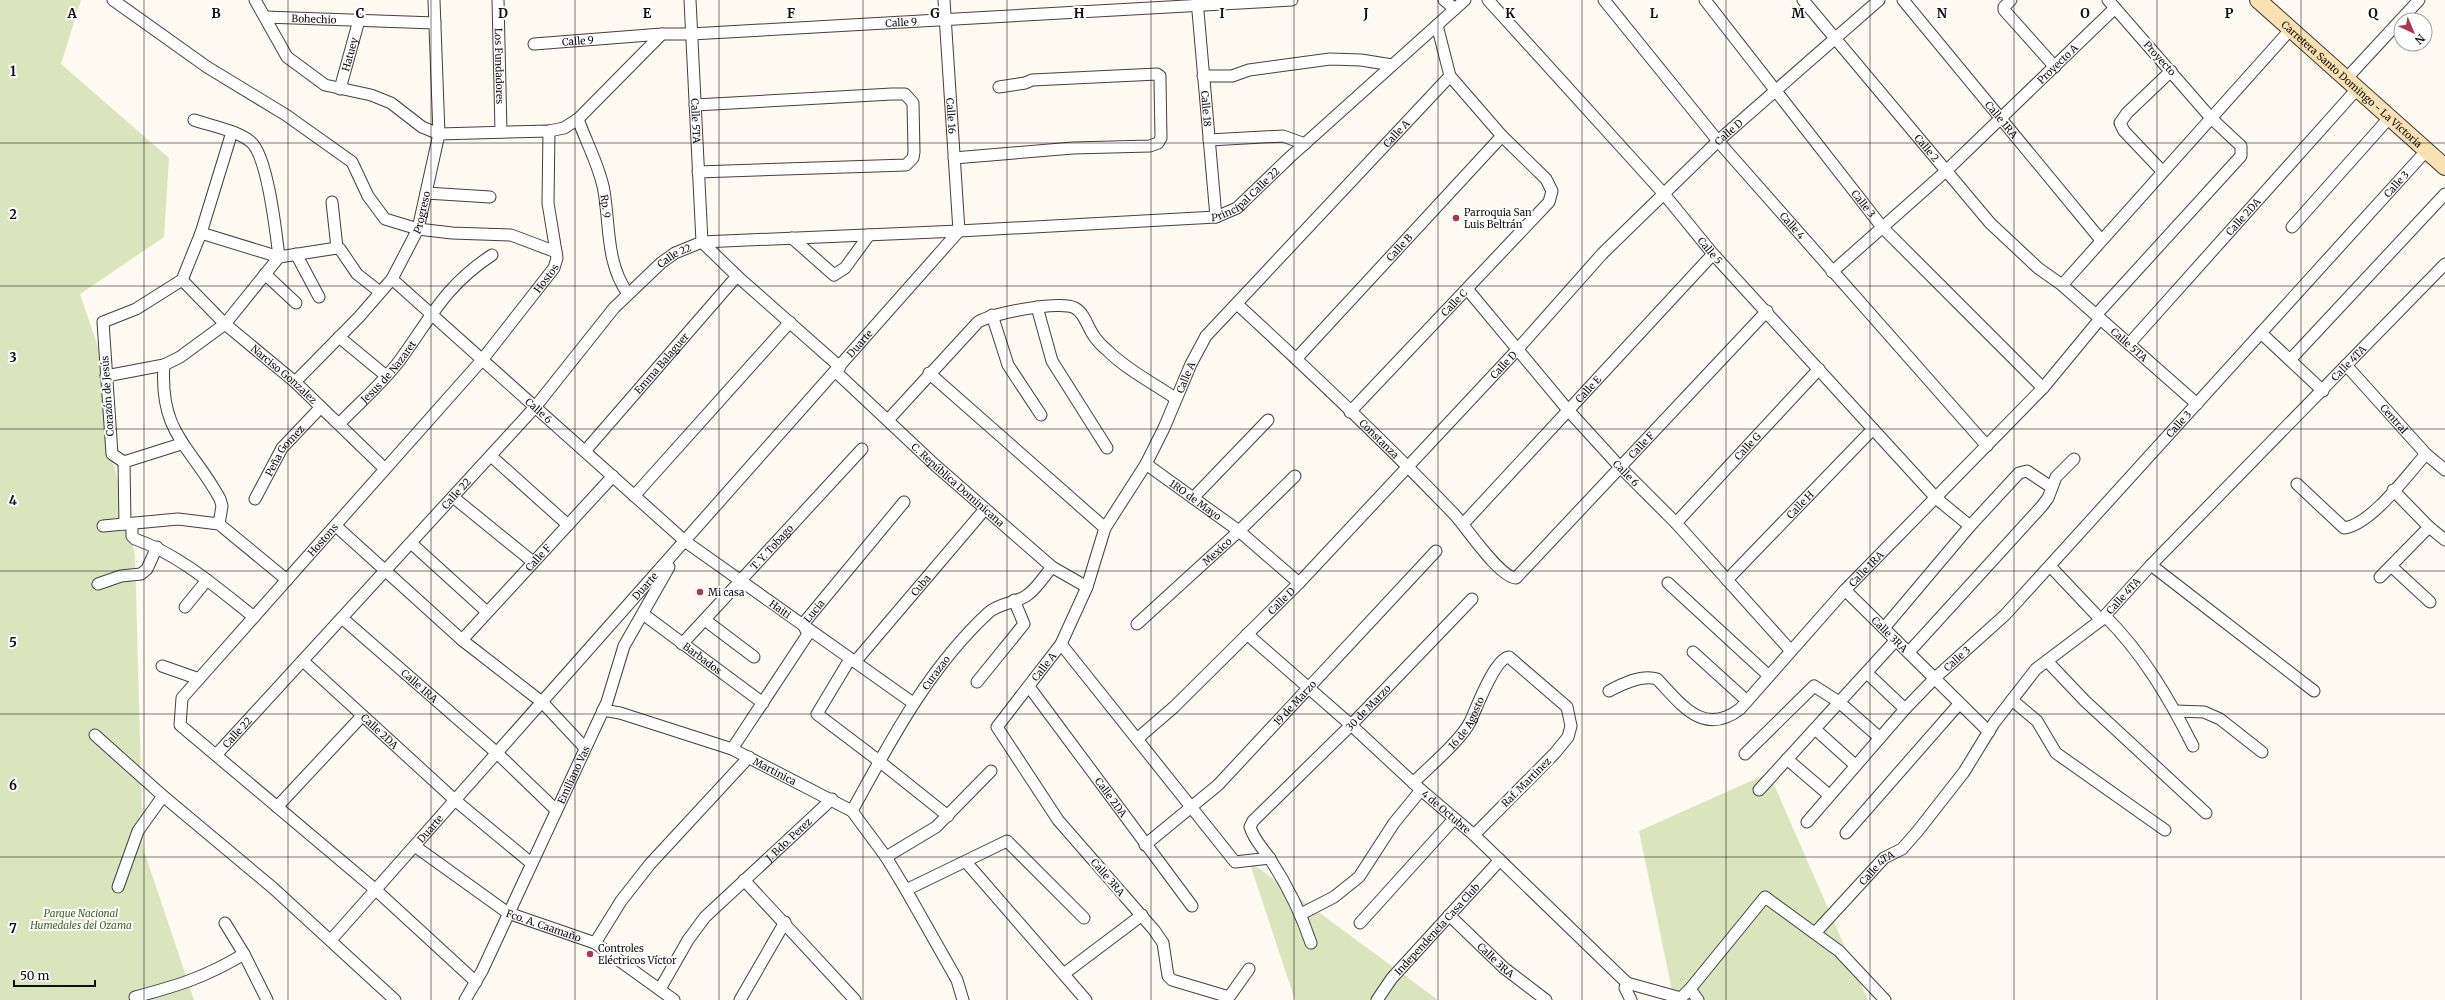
<svg xmlns="http://www.w3.org/2000/svg" width="2445" height="1000" font-family="Merriweather,serif">
<rect width="100%" height="100%" fill="#fef9f1"/>
<path fill="#dae5bd" d="M 0,0 L 81,0 L 61,64 L 169,158 L 164,237 L 80,294 L 98,347 L 105,426 L 135,555 L 143,848 L 194,1000 L 0,1000 Z
M 1769,773 L 1868,1000 L 1674,1000 L 1639,831 Z
M 1249,861 L 1438,1000 L 1295,1000 Z"/>
<g fill="none" stroke-linecap="round" stroke-linejoin="round">
<g stroke="#414141" stroke-width="13">
<g id="minor">
<path d="M 113,0 L 207,67 L 286,115 L 352,162 L 368,196 L 385,219 L 418,229 L 452,233 L 511,235 L 556,252"/>
<path d="M 255,0 L 287,57 L 325,85 L 371,95 L 391,103 L 422,127 L 439,134 L 549,131 L 564,128 L 578,119 L 662,34"/>
<path id="s1" d="M 498,0 L 501,132"/>
<path id="s2" d="M 690,0 L 702,242"/>
<path id="s3" d="M 944,0 L 959,231"/>
<path id="s4" d="M 1197,0 L 1216,217"/>
<path d="M 1444,0 L 1455,9"/>
<path id="s5" d="M 1488,0 L 1664,194 L 1713,254 L 1937,499 L 1970,526"/>
<path id="s6" d="M 1604,0 L 1718,141 L 1987,446"/>
<path id="s7" d="M 1705,0 L 1882,227 L 2043,388"/>
<path id="s8" d="M 1803,0 L 1990,223 L 2038,268 L 2062,285 L 2197,404"/>
<path id="s9" d="M 1903,0 L 2101,240"/>
<path d="M 2011,0 L 2004,7 L 2004,10 L 2055,67"/>
<path id="s10" d="M 265,17 L 435,23"/>
<path id="s11" d="M 534,44 L 662,34 L 691,34 L 1292,0"/>
<path d="M 1203,76 L 1232,76 L 1249,70 L 1330,59 L 1361,60 L 1392,65"/>
<path d="M 2346,79 L 2419,0"/>
<path id="s12" d="M 340,89 L 359,20"/>
<path d="M 695,105 L 892,94 L 905,94 L 913,103 L 914,152 L 913,158 L 906,165 L 698,172"/>
<path id="s13" d="M 578,119 C 586,142 600,167 604,191 C 610,227 606,263 628,294"/>
<path d="M 194,120 C 212,126 236,130 251,142 C 268,157 276,233 279,257 L 225,324 L 180,357 L 164,365 C 159,434 192,447 220,499 L 222,506 L 219,524"/>
<path d="M 1209,140 L 1283,136 L 1305,144"/>
<path d="M 954,158 L 1073,148 L 1150,146 L 1158,143 L 1161,138 L 1160,80 L 1160,76 L 1157,74 L 1032,80 L 1025,83 L 999,87"/>
<path d="M 2162,171 L 2124,131 L 2120,123 L 2127,113 L 2171,71"/>
<path d="M 426,193 L 490,197"/>
<path d="M 332,202 L 337,248"/>
<path d="M 2292,227 L 2389,118"/>
<path d="M 201,233 L 279,257 L 337,248 L 340,249 L 357,274 L 380,292"/>
<path d="M 792,238 L 834,275 L 845,268 L 869,235"/>
<path d="M 702,242 L 737,276 L 840,367"/>
<path d="M 296,254 L 319,297"/>
<path id="s14" d="M 1832,272 L 1946,171 L 2115,8"/>
<path d="M 265,274 L 296,303"/>
<path id="s15" d="M 392,279 L 686,542 L 913,703"/>
<path id="s16" d="M 182,280 L 225,324 L 295,382 L 385,469"/>
<path d="M 2062,285 L 2290,30"/>
<path id="s17" d="M 1468,290 L 1568,410 L 1620,467 L 1676,523 L 1791,651"/>
<path id="s18" d="M 1237,304 C 1311,372 1384,441 1454,514 C 1467,528 1499,577 1516,578 L 1767,311"/>
<path d="M 1037,307 L 1052,361 L 1107,448"/>
<path d="M 992,315 L 1008,365 L 1041,415"/>
<path d="M 2096,315 L 2241,156 L 2241,146 L 2211,118 L 2108,0"/>
<path d="M 2261,333 L 2323,391"/>
<path d="M 339,337 L 385,375"/>
<path id="s19" d="M 2129,344 L 2357,89"/>
<path id="s20" d="M 1296,359 L 1502,136"/>
<path d="M 2290,360 L 2445,194"/>
<path id="s21" d="M 2346,365 L 2426,454 L 2445,470"/>
<path id="s22" d="M 836,372 L 935,465 L 1052,567 L 1087,587"/>
<path d="M 929,373 L 1105,528"/>
<path d="M 106,376 L 164,365"/>
<path id="s23" d="M 295,382 L 359,317 L 392,279 L 418,229 L 439,134 L 434,0"/>
<path id="s24" d="M 1350,412 L 1549,202 L 1552,191 L 1546,179 L 1502,136 L 1450,76 L 1437,25"/>
<path d="M 888,420 L 978,322 C 993,313 1061,300 1075,308 C 1084,313 1087,325 1092,333 C 1096,340 1102,346 1108,351 C 1127,370 1153,383 1175,398"/>
<path id="s25" d="M 339,424 C 359,403 383,383 400,360 C 432,316 445,286 492,255"/>
<path id="s26" d="M 586,450 L 737,276"/>
<path d="M 491,456 L 568,525"/>
<path d="M 124,462 L 112,454 L 103,322 L 136,309 L 182,280 L 201,233 L 232,132"/>
<path d="M 124,462 L 125,524"/>
<path d="M 124,462 L 181,444"/>
<path id="s27" d="M 1146,464 L 1239,531 L 1299,583"/>
<path d="M 2297,484 L 2344,528 C 2371,525 2408,474 2426,454"/>
<path d="M 634,496 L 790,322"/>
<path d="M 453,497 L 533,562"/>
<path d="M 1193,498 L 1268,420"/>
<path id="s28" d="M 255,499 L 282,448 L 321,407"/>
<path id="s29" d="M 1676,523 L 1819,369"/>
<path d="M 132,524 L 132,536 L 135,539 C 180,555 217,588 254,617"/>
<path id="s30" d="M 1463,524 L 1713,254"/>
<path d="M 103,526 L 178,519 L 219,524 L 287,580"/>
<path d="M 336,526 L 462,640 L 543,703 L 585,748"/>
<path d="M 2429,527 L 2445,540"/>
<path d="M 411,543 L 487,612"/>
<path d="M 2151,565 L 2314,691"/>
<path d="M 2050,566 L 2101,620"/>
<path d="M 2391,566 L 2430,602"/>
<path d="M 2380,577 L 2429,527 L 2393,490"/>
<path id="s31" d="M 1727,580 L 1873,429"/>
<path d="M 1668,583 L 1769,676"/>
<path d="M 98,584 L 121,576 L 141,574 L 147,569 L 157,547"/>
<path id="s32" d="M 1845,590 L 1989,732"/>
<path d="M 185,607 L 207,580"/>
<path id="s33" d="M 643,614 L 763,703"/>
<path d="M 2105,616 C 2143,654 2169,698 2193,746"/>
<path id="s34" d="M 342,618 L 498,754 L 556,810"/>
<path d="M 705,620 L 754,657"/>
<path id="s35" d="M 803,624 L 904,502"/>
<path id="s36" d="M 1137,624 L 1239,531 L 1295,476"/>
<path d="M 1884,628 L 1970,526 L 2019,473 L 2027,471 L 2051,487"/>
<path id="s37" d="M 1247,634 L 1351,725 L 1421,790 L 1474,835 L 1627,983 L 1681,998"/>
<path id="s38" d="M 462,640 L 613,476"/>
<path id="s39" d="M 682,644 L 862,449"/>
<path d="M 1061,644 L 1235,862 L 1270,858"/>
<path d="M 1693,652 L 1747,701"/>
<path d="M 1909,652 L 2042,506 L 2048,498 L 2056,477 L 2074,459"/>
<path d="M 850,659 L 817,714 L 879,761 L 948,816"/>
<path id="s40" d="M 303,661 L 456,801 L 531,863"/>
<path d="M 2047,661 L 2085,701 L 2206,813"/>
<path id="s41" d="M 855,662 L 985,509"/>
<path d="M 162,666 L 199,679"/>
<path d="M 1867,673 L 1905,709"/>
<path d="M 977,682 L 1024,624 L 1014,600"/>
<path id="s42" d="M 1030,688 L 1192,906"/>
<path id="s43" d="M 1609,691 C 1622,684 1642,674 1657,679 C 1681,704 1703,737 1740,709 L 1845,590 L 2043,388 L 2100,319"/>
<path d="M 2012,700 L 2037,721 L 2056,753 L 2165,830"/>
<path id="s44" d="M 603,710 L 620,713 L 732,749 L 852,811 L 886,857 L 906,890 L 957,980 L 963,1000"/>
<path d="M 2176,711 L 2204,712 L 2220,719 L 2262,752"/>
<path d="M 1815,729 L 1855,765"/>
<path d="M 95,735 L 163,796 L 273,888 L 395,1000"/>
<path id="s45" d="M 1137,739 L 1174,707 L 1299,583 L 1516,351 L 1602,254 L 1718,141 L 1879,0"/>
<path d="M 732,749 L 808,634 L 803,624"/>
<path d="M 1745,754 L 1814,686 L 1839,702 L 1880,738"/>
<path id="s46" d="M 216,755 L 536,406 L 614,308 L 661,263 L 675,253 L 702,242 L 959,231 L 1216,217 L 1237,208 L 1290,157 L 1465,0"/>
<path d="M 1787,759 L 1829,795"/>
<path id="s47" d="M 1413,783 C 1429,767 1461,740 1470,722 C 1476,709 1495,658 1509,657 L 1567,707 L 1571,726 L 1568,737 L 1555,753 L 1474,835"/>
<path d="M 1759,790 L 1896,640"/>
<path d="M 277,807 L 362,716"/>
<path id="s48" d="M 852,811 C 891,740 928,669 988,613 C 999,603 1013,604 1026,596 C 1036,590 1045,575 1052,567"/>
<path id="s49" d="M 1807,822 L 1905,709 L 1935,678 L 2005,615 L 2426,151"/>
<path d="M 1846,833 L 1959,704"/>
<path id="s50" d="M 1145,845 L 1218,785 L 1436,551"/>
<path id="s51" d="M 416,847 L 508,913 L 595,943 L 674,1000"/>
<path d="M 886,857 L 936,827 L 991,771"/>
<path d="M 966,862 L 1086,1000"/>
<path d="M 744,880 L 855,1000"/>
<path d="M 118,887 L 138,831 L 163,796"/>
<path d="M 906,890 L 1007,841 L 1084,918"/>
<path d="M 1301,914 L 1334,897 L 1359,877 L 1394,823 L 1421,790"/>
<path id="s52" d="M 1449,915 L 1504,968 L 1546,1000"/>
<path d="M 225,923 L 244,954 L 267,1000"/>
<path d="M 1360,923 L 1454,819"/>
<path id="s53" d="M 1815,933 L 1884,858 L 1902,849 L 1917,832 L 1964,772 L 1994,723 L 2036,669 L 2101,620 L 2151,565 L 2445,264"/>
<path id="s54" d="M 331,940 L 959,231"/>
<path d="M 595,943 L 621,901 L 650,864 L 749,757"/>
<path id="s55" d="M 1311,943 C 1301,913 1287,885 1270,859 C 1262,847 1254,840 1250,827 L 1253,821 L 1351,725 L 1472,599"/>
<path d="M 1065,973 L 1142,915"/>
<path id="s56" d="M 476,982 L 377,891 L 180,725 L 182,698 L 482,360 L 554,268 L 557,258 L 548,203 L 549,131"/>
<path d="M 1627,983 L 1625,988 L 1631,1000"/>
<path id="s57" d="M 660,989 L 688,940 L 705,917 L 832,799"/>
<path d="M 1690,989 L 1698,1000"/>
<path d="M 135,997 C 177,986 206,977 244,954"/>
<path id="s58" d="M 1229,997 L 1172,980 L 1168,976 L 1163,943 L 1154,930 L 1058,820 L 997,727 L 1061,644 L 1087,587 L 1105,528 L 1146,464 L 1164,428 L 1191,364 L 1206,336 L 1450,76"/>
<path id="s59" d="M 465,1000 L 482,971 L 607,702 L 624,646 L 669,567"/>
<path d="M 740,1000 L 785,922"/>
<path d="M 1227,1000 L 1249,969"/>
<path id="s60" d="M 1377,1000 L 1392,978 L 1500,860"/>
<path d="M 1679,1000 L 1690,989 L 1765,897 L 1839,951 L 1885,1000"/>
</g>
</g>
<g stroke="#303030" stroke-width="18">
<g id="secondary">
<path id="s61" d="M 2258,0 L 2445,167"/>
</g>
</g>
<use href="#minor" stroke="#fff" stroke-width="11"/>
<use href="#secondary" stroke="#f8e1b2" stroke-width="16"/>
</g>
<path fill="none" stroke="#0e0e0e" stroke-width="1" stroke-opacity="0.55" d="M 144,0 L 144,1000M 288,0 L 288,1000M 431,0 L 431,1000M 575,0 L 575,1000M 719,0 L 719,1000M 863,0 L 863,1000M 1007,0 L 1007,1000M 1151,0 L 1151,1000M 1294,0 L 1294,1000M 1438,0 L 1438,1000M 1582,0 L 1582,1000M 1726,0 L 1726,1000M 1870,0 L 1870,1000M 2014,0 L 2014,1000M 2157,0 L 2157,1000M 2301,0 L 2301,1000M 0,143 L 2445,143M 0,286 L 2445,286M 0,429 L 2445,429M 0,571 L 2445,571M 0,714 L 2445,714M 0,857 L 2445,857"/>
<g fill="#b23353" stroke="#fff" stroke-width="1.5">
<circle cx="1456" cy="218" r="4"/>
<circle cx="700" cy="592" r="4"/>
<circle cx="590" cy="954" r="4"/>
</g>
<g text-anchor="middle" stroke-width="4" stroke-linejoin="round" paint-order="stroke">
<g font-size="10" fill="#0e0e0e" stroke="#fff">
<text dy="4" stroke="none"><textPath href="#s10" startOffset="49">Bohechio</textPath></text>
<text dy="4" stroke="none"><textPath href="#s11" startOffset="368">Calle 9</textPath></text>
<text dy="4" stroke="none"><textPath href="#s11" startOffset="44">Calle 9</textPath></text>
<text dy="4" stroke="none"><textPath href="#s12" startOffset="36">Hatuey</textPath></text>
<text transform="translate(2160 58) rotate(48)" y="4">Proyecto</text>
<text dy="4" stroke="none"><textPath href="#s14" startOffset="307">Proyecto A</textPath></text>
<text dy="4" stroke="none"><textPath href="#s1" startOffset="66">Los Fundadores</textPath></text>
<text dy="4" stroke="none"><textPath href="#s61" startOffset="126">Carretera Santo Domingo - La Victoria</textPath></text>
<text dy="4" stroke="none"><textPath href="#s4" startOffset="109">Calle 18</textPath></text>
<text dy="4" stroke="none"><textPath href="#s3" startOffset="116">Calle 16</textPath></text>
<text dy="4" stroke="none"><textPath href="#s9" startOffset="155">Calle 1RA</textPath></text>
<text dy="4" stroke="none"><textPath href="#s2" startOffset="121">Calle 5TA</textPath></text>
<text dy="4" stroke="none"><textPath href="#s45" startOffset="848">Calle D</textPath></text>
<text dy="4" stroke="none"><textPath href="#s58" startOffset="1096">Calle A</textPath></text>
<text dy="4" stroke="none"><textPath href="#s8" startOffset="193">Calle 2</textPath></text>
<text dy="4" stroke="none"><textPath href="#s49" startOffset="869">Calle 3</textPath></text>
<text dy="4" stroke="none"><textPath href="#s46" startOffset="1262">Principal Calle 22</textPath></text>
<text dy="4" stroke="none"><textPath href="#s7" startOffset="258">Calle 3</textPath></text>
<text dy="4" stroke="none"><textPath href="#s13" startOffset="92">Rp. 9</textPath></text>
<text dy="4" stroke="none"><textPath href="#s23" startOffset="215">Progreso</textPath></text>
<text dy="4" stroke="none"><textPath href="#s19" startOffset="171">Calle 2DA</textPath></text>
<text dy="4" stroke="none"><textPath href="#s6" startOffset="294">Calle 4</textPath></text>
<text dy="4" stroke="none"><textPath href="#s20" startOffset="152">Calle B</textPath></text>
<text dy="4" stroke="none"><textPath href="#s5" startOffset="335">Calle 5</textPath></text>
<text dy="4" stroke="none"><textPath href="#s46" startOffset="679">Calle 22</textPath></text>
<text dy="4" stroke="none"><textPath href="#s56" startOffset="975">Hostos</textPath></text>
<text dy="4" stroke="none"><textPath href="#s24" startOffset="151">Calle C</textPath></text>
<text dy="4" stroke="none"><textPath href="#s54" startOffset="797">Duarte</textPath></text>
<text dy="4" stroke="none"><textPath href="#s8" startOffset="476">Calle 5TA</textPath></text>
<text dy="4" stroke="none"><textPath href="#s26" startOffset="115">Emma Balaguer</textPath></text>
<text dy="4" stroke="none"><textPath href="#s53" startOffset="785">Calle 4TA</textPath></text>
<text dy="4" stroke="none"><textPath href="#s45" startOffset="524">Calle D</textPath></text>
<text dy="4" stroke="none"><textPath href="#s25" startOffset="72">Jesus de Nazaret</textPath></text>
<text dy="4" stroke="none"><textPath href="#s16" startOffset="139">Narciso Gonzalez</textPath></text>
<text dy="4" stroke="none"><textPath href="#s58" startOffset="772">Calle A</textPath></text>
<text dy="4" stroke="none"><textPath href="#s30" startOffset="184">Calle E</textPath></text>
<text transform="translate(107 396) rotate(-94)" y="4">Corazón de Jesús</text>
<text dy="4" stroke="none"><textPath href="#s15" startOffset="197">Calle 6</textPath></text>
<text dy="4" stroke="none"><textPath href="#s21" startOffset="72">Central</textPath></text>
<text dy="4" stroke="none"><textPath href="#s49" startOffset="545">Calle 3</textPath></text>
<text dy="4" stroke="none"><textPath href="#s18" startOffset="196">Constanza</textPath></text>
<text dy="4" stroke="none"><textPath href="#s18" startOffset="575">Calle F</textPath></text>
<text dy="4" stroke="none"><textPath href="#s29" startOffset="105">Calle G</textPath></text>
<text dy="4" stroke="none"><textPath href="#s28" startOffset="57">Peña Gomez</textPath></text>
<text dy="4" stroke="none"><textPath href="#s17" startOffset="242">Calle 6</textPath></text>
<text dy="4" stroke="none"><textPath href="#s22" startOffset="166">C. República Dominicana</textPath></text>
<text dy="4" stroke="none"><textPath href="#s46" startOffset="355">Calle 22</textPath></text>
<text dy="4" stroke="none"><textPath href="#s27" startOffset="61">1RO de Mayo</textPath></text>
<text dy="4" stroke="none"><textPath href="#s31" startOffset="105">Calle H</textPath></text>
<text dy="4" stroke="none"><textPath href="#s56" startOffset="631">Hostons</textPath></text>
<text dy="4" stroke="none"><textPath href="#s39" startOffset="132">T. Y. Tobago</textPath></text>
<text dy="4" stroke="none"><textPath href="#s36" startOffset="108">Mexico</textPath></text>
<text dy="4" stroke="none"><textPath href="#s38" startOffset="112">Calle F</textPath></text>
<text dy="4" stroke="none"><textPath href="#s43" startOffset="340">Calle 1RA</textPath></text>
<text dy="4" stroke="none"><textPath href="#s41" startOffset="101">Cuba</textPath></text>
<text dy="4" stroke="none"><textPath href="#s54" startOffset="473">Duarte</textPath></text>
<text dy="4" stroke="none"><textPath href="#s53" startOffset="461">Calle 4TA</textPath></text>
<text dy="4" stroke="none"><textPath href="#s45" startOffset="200">Calle D</textPath></text>
<text dy="4" stroke="none"><textPath href="#s15" startOffset="510">Haiti</textPath></text>
<text dy="4" stroke="none"><textPath href="#s35" startOffset="17">Lucia</textPath></text>
<text dy="4" stroke="none"><textPath href="#s32" startOffset="63">Calle 3RA</textPath></text>
<text dy="4" stroke="none"><textPath href="#s33" startOffset="74">Barbados</textPath></text>
<text dy="4" stroke="none"><textPath href="#s49" startOffset="222">Calle 3</textPath></text>
<text dy="4" stroke="none"><textPath href="#s58" startOffset="448">Calle A</textPath></text>
<text dy="4" stroke="none"><textPath href="#s48" startOffset="162">Curazao</textPath></text>
<text dy="4" stroke="none"><textPath href="#s34" startOffset="103">Calle 1RA</textPath></text>
<text dy="4" stroke="none"><textPath href="#s50" startOffset="207">19 de Marzo</textPath></text>
<text dy="4" stroke="none"><textPath href="#s55" startOffset="300">30 de Marzo</textPath></text>
<text dy="4" stroke="none"><textPath href="#s47" startOffset="81">16 de Agosto</textPath></text>
<text dy="4" stroke="none"><textPath href="#s40" startOffset="104">Calle 2DA</textPath></text>
<text dy="4" stroke="none"><textPath href="#s46" startOffset="31">Calle 22</textPath></text>
<text dy="4" stroke="none"><textPath href="#s44" startOffset="183">Martinica</textPath></text>
<text dy="4" stroke="none"><textPath href="#s59" startOffset="250">Emiliano Vas</textPath></text>
<text transform="translate(1526 782) rotate(-45)" y="4">Raf. Martinez</text>
<text dy="4" stroke="none"><textPath href="#s42" startOffset="136">Calle 2DA</textPath></text>
<text dy="4" stroke="none"><textPath href="#s37" startOffset="267">4 de Octubre</textPath></text>
<text dy="4" stroke="none"><textPath href="#s54" startOffset="149">Duarte</textPath></text>
<text dy="4" stroke="none"><textPath href="#s57" startOffset="199">J. Bdo. Perez</textPath></text>
<text dy="4" stroke="none"><textPath href="#s53" startOffset="90">Calle 4TA</textPath></text>
<text transform="translate(1108 877) rotate(49)" y="4">Calle 3RA</text>
<text dy="4" stroke="none"><textPath href="#s51" startOffset="151">Fco. A. Caamaño</textPath></text>
<text dy="4" stroke="none"><textPath href="#s60" startOffset="93">Independencia Casa Club</textPath></text>
<text dy="4" stroke="none"><textPath href="#s52" startOffset="65">Calle 3RA</textPath></text>
</g>
<g font-size="10" fill="#0e0e0e" stroke="#fff" text-anchor="start">
<text x="1464" y="216">Parroquia San<tspan x="1464" dy="12">Luis Beltrán</tspan></text>
<text x="708" y="596">Mi casa</text>
<text x="598" y="952">Controles<tspan x="598" dy="12">Eléctricos Víctor</tspan></text>
</g>
<g font-size="10" font-style="italic" fill="#3d6024" stroke="#fff">
<text x="81" y="917">Parque Nacional<tspan x="81" dy="12">Humedales del Ozama</tspan></text>
</g>
</g>
<g font-size="13" text-anchor="middle" font-weight="bold" fill="#0e0e0e" stroke="#fff" stroke-width="4" stroke-linejoin="round" paint-order="stroke">
<text x="72" y="18">A</text>
<text x="216" y="18">B</text>
<text x="360" y="18">C</text>
<text x="503" y="18">D</text>
<text x="647" y="18">E</text>
<text x="791" y="18">F</text>
<text x="935" y="18">G</text>
<text x="1079" y="18">H</text>
<text x="1222" y="18">I</text>
<text x="1366" y="18">J</text>
<text x="1510" y="18">K</text>
<text x="1654" y="18">L</text>
<text x="1798" y="18">M</text>
<text x="1942" y="18">N</text>
<text x="2085" y="18">O</text>
<text x="2229" y="18">P</text>
<text x="2373" y="18">Q</text>
<text x="13" y="76">1</text>
<text x="13" y="219">2</text>
<text x="13" y="362">3</text>
<text x="13" y="505">4</text>
<text x="13" y="647">5</text>
<text x="13" y="790">6</text>
<text x="13" y="933">7</text>
</g>
<g transform="translate(2413 32) rotate(136)"><circle r="19" fill="#ffffff" stroke="#9f9f9f"/>
<path d="M0-3L7 15L0 10L-7 15Z" fill="#b23353"/>
<text y="-6" font-size="11" font-weight="bold" text-anchor="middle" fill="#0e0e0e">N</text>
</g>
<path d="M14 980v6h81v-6" fill="none" stroke="#0e0e0e" stroke-width="2"/>
<text x="20" y="980" font-size="12" fill="#0e0e0e" stroke="#ffffff" stroke-width="3" paint-order="stroke">50 m</text>
</svg>
